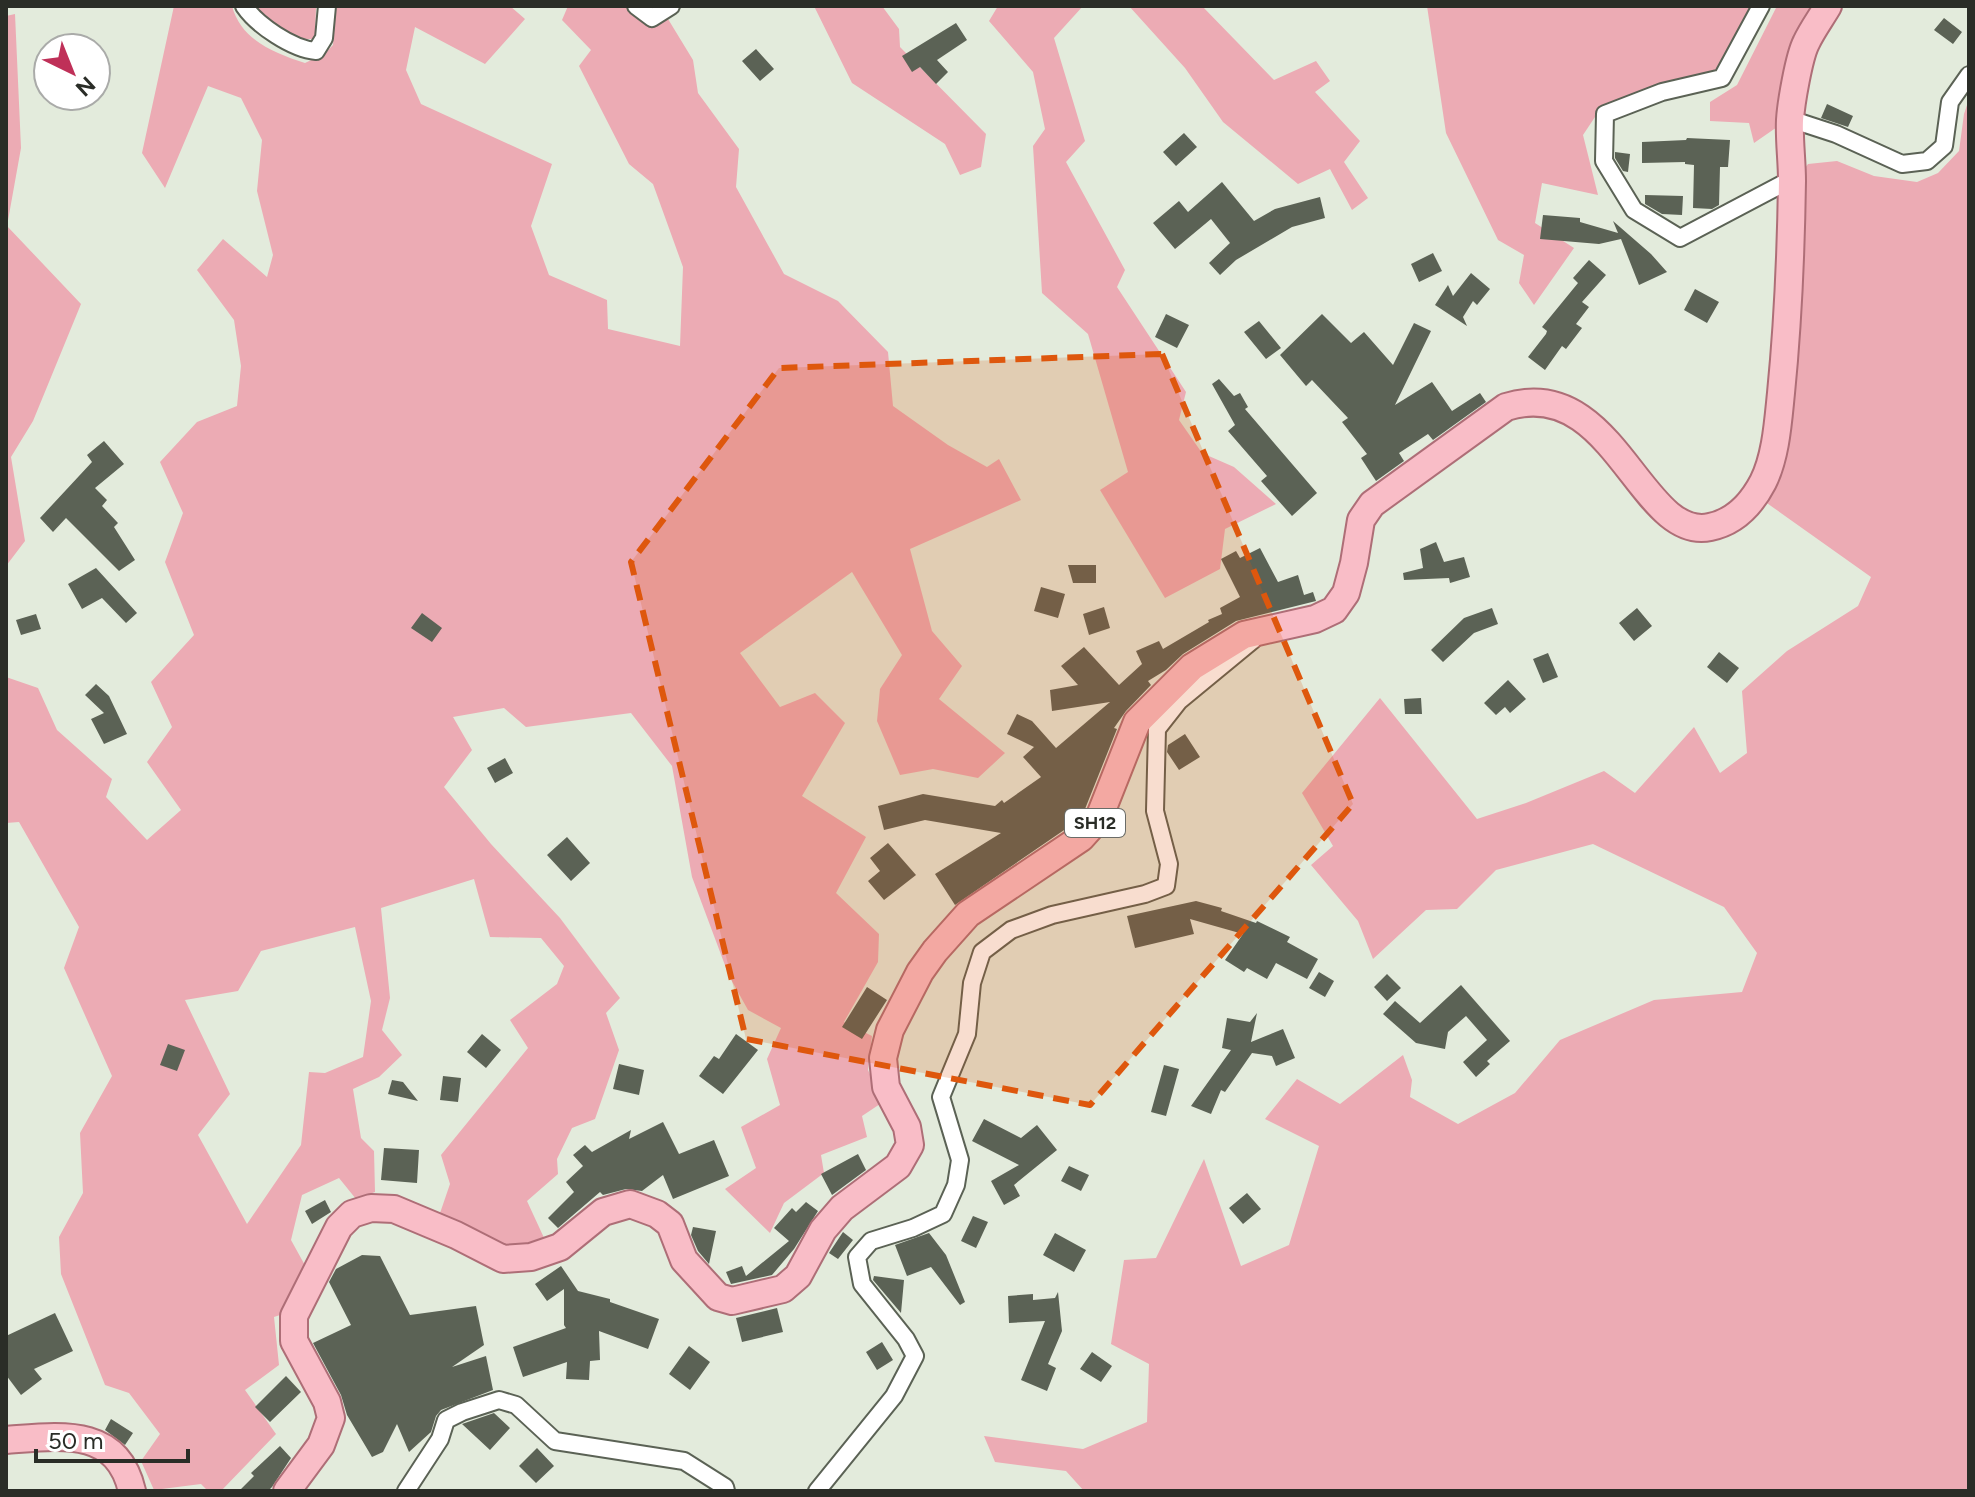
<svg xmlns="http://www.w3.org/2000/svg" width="1975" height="1497" font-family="Figtree,sans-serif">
<rect width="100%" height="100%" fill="#e3ebdc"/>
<path fill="#ecabb4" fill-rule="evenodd" d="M 174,6 L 232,6 C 241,40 274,53 305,63 L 324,54 L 333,45 L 335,6 L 510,6 L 525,19 L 485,64 L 415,27 L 406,70 L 421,104 L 552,164 L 531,226 L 549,275 L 607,300 L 608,329 L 680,346 L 683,267 L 653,184 L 629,164 L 579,66 L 591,50 L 562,20 L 568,6 L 625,6 L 652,26 L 668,19 L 693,60 L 698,93 L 739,149 L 736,187 L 784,274 L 838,301 L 888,352 L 893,406 L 948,445 L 987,467 L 999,459 L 1021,500 L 910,549 L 932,631 L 962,666 L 939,699 L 1005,753 L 978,778 L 933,769 L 900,775 L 877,721 L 880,689 L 902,655 L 852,572 L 740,653 L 780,707 L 815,693 L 845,723 L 802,796 L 866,837 L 836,893 L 879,934 L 878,962 L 844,1022 L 872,1036 L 868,1070 L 883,1102 L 862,1116 L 867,1137 L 821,1155 L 824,1173 L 784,1203 L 770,1233 L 725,1189 L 756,1168 L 741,1127 L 780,1105 L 767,1059 L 781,1028 L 748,1010 L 729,976 L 692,877 L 672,766 L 631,713 L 526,727 L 504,708 L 453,717 L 472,750 L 444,787 L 491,844 L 560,918 L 620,998 L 606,1013 L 619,1050 L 595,1119 L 572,1128 L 557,1159 L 558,1174 L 527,1201 L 545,1240 C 495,1254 482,1239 439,1216 L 450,1184 L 441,1155 L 528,1048 L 510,1020 L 557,984 L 564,966 L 541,938 L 490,937 L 474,879 L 381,908 L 390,998 L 382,1030 L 402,1055 L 379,1077 L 353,1089 L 361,1138 L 374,1151 L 375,1192 L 356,1199 L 339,1178 L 302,1195 L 291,1240 L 307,1269 L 286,1313 L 274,1317 L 279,1365 L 245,1390 L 276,1434 L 221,1491 L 208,1491 L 201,1484 L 154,1490 L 141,1461 L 160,1434 L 129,1393 L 105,1385 L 61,1274 L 59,1237 L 83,1193 L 80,1133 L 112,1076 L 64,968 L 79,927 L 19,822 L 6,823 L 6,677 L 38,688 L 57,730 L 112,779 L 106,797 L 147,840 L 181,810 L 147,762 L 172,727 L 151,682 L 194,635 L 165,562 L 183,513 L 160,462 L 197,422 L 237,406 L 241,366 L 234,320 L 197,270 L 223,239 L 267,277 L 273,255 L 257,191 L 262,140 L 241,98 L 208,86 L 165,188 L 142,153 ZM 355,927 L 371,1001 L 363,1057 L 325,1073 L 309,1072 L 301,1145 L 247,1224 L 198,1135 L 230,1094 L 185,1000 L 238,991 L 261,951 Z
M 251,6 L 316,6 L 315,39 C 287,40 271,24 251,6 Z
M 814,6 L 882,6 L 899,29 L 900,47 L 986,134 L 981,167 L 960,175 L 945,144 L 852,83 Z
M 998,6 L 1083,6 L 1054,38 L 1085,141 L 1066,162 L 1125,270 L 1117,287 L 1186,392 L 1179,420 L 1202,453 L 1234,467 L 1276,504 L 1225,529 L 1220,569 L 1165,598 L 1100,490 L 1128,472 L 1088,334 L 1042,293 L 1033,146 L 1045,129 L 1033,72 L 989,21 Z
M 1129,6 L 1202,6 L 1274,80 L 1316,61 L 1330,81 L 1315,92 L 1360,141 L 1344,162 L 1368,198 L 1352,210 L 1330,169 L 1298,184 L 1223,122 L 1185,68 Z
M 1427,6 L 1754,6 L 1714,75 L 1626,97 L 1599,111 L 1583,135 L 1598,195 L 1542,183 L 1535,223 L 1574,248 L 1534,305 L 1519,283 L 1524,255 L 1498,240 L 1446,133 Z
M 1777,6 L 1816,6 L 1787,120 L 1754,143 L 1749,123 L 1710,121 L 1710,102 L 1737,85 Z
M 15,14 L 21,148 L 7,226 L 81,304 L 33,421 L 11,457 L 25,541 L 6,566 L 6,16 Z
M 1969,99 L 1969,1491 L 1084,1491 L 1066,1471 L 995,1462 L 984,1436 L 1083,1449 L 1147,1422 L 1149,1364 L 1111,1344 L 1124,1260 L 1156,1258 L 1204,1159 L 1241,1266 L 1289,1245 L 1319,1146 L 1265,1119 L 1297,1079 L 1340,1104 L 1403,1055 L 1412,1080 L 1410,1097 L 1458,1124 L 1515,1093 L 1560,1040 L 1654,1000 L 1742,992 L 1757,953 L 1724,907 L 1593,844 L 1496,870 L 1457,909 L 1426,910 L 1373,959 L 1358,921 L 1311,865 L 1333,846 L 1302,793 L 1380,698 L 1477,819 L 1526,803 L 1604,771 L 1635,793 L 1694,727 L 1720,773 L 1747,753 L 1742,691 L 1787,651 L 1858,606 L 1871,577 L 1764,501 L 1795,353 L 1803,274 L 1802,172 L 1808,164 L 1837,161 L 1874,176 L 1917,182 L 1938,173 L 1959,151 L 1964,114 Z"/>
<path fill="#5b6255" d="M 1944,18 L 1962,32 L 1953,44 L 1934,30 Z
M 956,23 L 967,40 L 937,60 L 948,72 L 936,84 L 920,67 L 912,72 L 902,56 Z
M 756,49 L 774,69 L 760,81 L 742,61 Z
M 1827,104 L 1853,116 L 1848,127 L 1821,118 Z
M 1184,133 L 1197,147 L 1176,166 L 1163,152 Z
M 1687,138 L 1730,140 L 1728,167 L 1720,167 L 1719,205 L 1712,209 L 1693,208 L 1694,165 L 1685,164 L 1685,162 L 1642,163 L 1642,142 L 1686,140 Z
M 1615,152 L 1630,154 L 1628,172 L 1623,171 L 1615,158 Z
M 1222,182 L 1254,221 L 1275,209 L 1320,197 L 1325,218 L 1292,227 L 1236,260 L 1220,275 L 1209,263 L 1230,243 L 1211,219 L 1175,249 L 1153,223 L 1179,201 L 1188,212 Z
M 1645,195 L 1683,196 L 1682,215 L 1662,214 L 1645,204 Z
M 1543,215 L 1580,218 L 1580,222 L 1618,233 L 1613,221 L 1651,254 L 1667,272 L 1639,285 L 1621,239 L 1599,244 L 1540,239 Z
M 1433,253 L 1442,271 L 1419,282 L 1411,264 Z
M 1589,260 L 1606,275 L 1582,302 L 1589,307 L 1576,324 L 1582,328 L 1566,349 L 1562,346 L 1545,370 L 1528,357 L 1546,334 L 1547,331 L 1542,327 L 1578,283 L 1573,278 Z
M 1471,273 L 1490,289 L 1477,305 L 1473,301 L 1463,317 L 1467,326 L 1435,305 L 1448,285 L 1453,296 Z
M 1695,289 L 1719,302 L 1707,323 L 1684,310 Z
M 1166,314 L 1189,325 L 1177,348 L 1155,337 Z
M 1322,314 L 1351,343 L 1364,332 L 1393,365 L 1414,323 L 1431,331 L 1395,405 L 1432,382 L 1452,411 L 1480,393 L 1486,402 L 1433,440 L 1428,434 L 1399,453 L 1404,461 L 1376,481 L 1361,458 L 1367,454 L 1342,422 L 1348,418 L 1312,380 L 1306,386 L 1280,355 Z
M 1259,321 L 1281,348 L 1266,359 L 1244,332 Z
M 1219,379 L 1234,396 L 1240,393 L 1248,407 L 1245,409 L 1317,493 L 1292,516 L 1261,481 L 1267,476 L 1228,431 L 1235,425 L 1212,384 Z
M 104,441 L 124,464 L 95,488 L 107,500 L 102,506 L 118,523 L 114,527 L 135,560 L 119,571 L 66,518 L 53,532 L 40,518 L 92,462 L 87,455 Z
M 1436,542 L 1444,562 L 1464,557 L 1470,577 L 1450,583 L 1449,578 L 1404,580 L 1403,573 L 1423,568 L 1420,549 Z
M 1260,548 L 1278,582 L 1298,575 L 1304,595 L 1313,592 L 1316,601 L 1236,621 L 1183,654 L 1166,670 L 1148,681 L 1151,685 L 1126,711 L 1114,728 L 1117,729 L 1085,809 L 1070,826 L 955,905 L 935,874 L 1001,833 L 925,820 L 884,830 L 878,806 L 923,794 L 995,806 L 1002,800 L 1004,803 L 1041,777 L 1023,757 L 1034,747 L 1007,734 L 1017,714 L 1032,721 L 1056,748 L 1110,702 L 1052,711 L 1050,690 L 1078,685 L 1061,666 L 1084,647 L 1119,685 L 1142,664 L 1136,651 L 1159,641 L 1163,649 L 1209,622 L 1208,620 L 1222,614 L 1220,608 L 1240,597 L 1221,559 L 1236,551 L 1240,558 Z
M 1068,565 L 1096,565 L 1096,583 L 1073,583 Z
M 96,568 L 137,613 L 126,623 L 102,598 L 82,609 L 68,584 Z
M 1041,587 L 1065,594 L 1058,618 L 1034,611 Z
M 1104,607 L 1110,628 L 1089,635 L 1083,614 Z
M 1492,608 L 1498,624 L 1474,633 L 1443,662 L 1431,650 L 1464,618 Z
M 1637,608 L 1652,626 L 1634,641 L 1619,623 Z
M 422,613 L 442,628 L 432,642 L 411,628 Z
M 36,614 L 41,629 L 21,635 L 16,620 Z
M 1719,652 L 1739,668 L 1727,683 L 1707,667 Z
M 1548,653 L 1558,677 L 1543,683 L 1533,659 Z
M 1508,680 L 1526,699 L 1510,713 L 1505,707 L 1496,715 L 1484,703 Z
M 96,684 L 109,696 L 127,734 L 104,744 L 91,719 L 104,713 L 85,695 Z
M 1421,698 L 1422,714 L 1405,714 L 1404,699 Z
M 1185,734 L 1200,757 L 1179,770 L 1167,752 L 1168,745 Z
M 505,758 L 513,773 L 495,783 L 487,768 Z
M 567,837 L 590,863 L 571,881 L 547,855 Z
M 888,843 L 916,875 L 884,900 L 868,881 L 880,871 L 870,858 Z
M 1196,901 L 1222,908 L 1221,911 L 1256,923 L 1257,921 L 1290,937 L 1287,942 L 1318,959 L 1307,979 L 1276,963 L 1267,979 L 1247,968 L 1244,972 L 1225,960 L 1243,934 L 1190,919 L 1194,934 L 1135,948 L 1127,916 Z
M 1319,972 L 1334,981 L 1325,997 L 1309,988 Z
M 1387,974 L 1401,988 L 1387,1001 L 1374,987 Z
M 1461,985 L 1510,1041 L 1487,1061 L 1490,1064 L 1476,1077 L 1463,1062 L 1487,1040 L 1466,1016 L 1448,1032 L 1445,1049 L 1416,1043 L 1383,1014 L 1395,1001 L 1420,1023 Z
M 867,987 L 887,1000 L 862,1039 L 842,1027 Z
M 1257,1013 L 1251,1042 L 1283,1029 L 1295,1058 L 1276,1066 L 1272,1056 L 1252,1053 L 1225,1092 L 1221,1090 L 1211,1114 L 1191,1106 L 1231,1050 L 1222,1048 L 1227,1018 L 1250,1022 Z
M 482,1034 L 501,1050 L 486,1068 L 467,1052 Z
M 736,1034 L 758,1050 L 723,1094 L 699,1076 L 714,1056 L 719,1059 Z
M 168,1044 L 185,1050 L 177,1071 L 160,1065 Z
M 619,1064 L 644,1070 L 639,1095 L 613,1089 Z
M 1164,1065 L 1179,1069 L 1166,1116 L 1151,1112 Z
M 443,1076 L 461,1078 L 458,1102 L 440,1100 Z
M 392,1080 L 403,1082 L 418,1101 L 388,1094 Z
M 984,1119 L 1021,1138 L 1037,1125 L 1057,1150 L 1014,1185 L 1020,1196 L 1004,1205 L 991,1181 L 1019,1165 L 972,1141 Z
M 663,1122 L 679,1154 L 714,1140 L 729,1176 L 673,1199 L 663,1175 L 642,1191 L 626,1189 L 603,1195 L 600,1192 L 558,1228 L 548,1218 L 574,1192 L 566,1182 L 583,1166 L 573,1155 L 585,1145 L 592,1152 L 631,1130 L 629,1139 Z
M 384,1148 L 419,1150 L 417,1183 L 381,1180 Z
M 858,1154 L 866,1170 L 832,1195 L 821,1174 Z
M 1069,1166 L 1089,1175 L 1081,1191 L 1061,1181 Z
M 1247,1193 L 1261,1209 L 1243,1224 L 1229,1208 Z
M 325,1200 L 331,1212 L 312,1224 L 305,1211 Z
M 806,1202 L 818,1211 L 794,1249 L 772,1275 L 731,1284 L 726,1272 L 742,1266 L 746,1276 L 789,1241 L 774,1228 L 792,1208 L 796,1212 Z
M 973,1216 L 988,1222 L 976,1248 L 961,1241 Z
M 693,1227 L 716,1231 L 709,1264 L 698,1251 L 691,1235 Z
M 843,1232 L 853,1240 L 838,1259 L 829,1253 Z
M 929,1233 L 946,1255 L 965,1302 L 960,1305 L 931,1267 L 907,1276 L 895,1245 Z
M 1055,1233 L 1086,1250 L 1074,1272 L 1043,1255 Z
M 362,1255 L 380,1256 L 410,1315 L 476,1306 L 484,1345 L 452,1367 L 486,1356 L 493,1390 L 441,1410 L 436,1416 L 431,1432 L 409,1452 L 397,1424 L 383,1452 L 372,1457 L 347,1415 L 341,1395 L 313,1343 L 351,1325 L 329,1282 L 336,1269 Z
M 561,1266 L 578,1291 L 610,1299 L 610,1302 L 659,1319 L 648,1349 L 599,1331 L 600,1360 L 590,1361 L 589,1380 L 566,1379 L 567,1362 L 523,1377 L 513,1347 L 566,1328 L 564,1325 L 564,1289 L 547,1301 L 535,1284 Z
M 874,1276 L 904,1280 L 901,1313 L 873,1280 Z
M 1058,1292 L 1062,1331 L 1048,1364 L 1056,1368 L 1047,1391 L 1021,1380 L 1045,1321 L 1009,1323 L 1008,1296 L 1033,1294 L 1033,1300 L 1055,1298 Z
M 777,1308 L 783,1332 L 742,1342 L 736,1318 Z
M 55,1313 L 73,1351 L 34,1369 L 42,1379 L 21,1395 L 6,1375 L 6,1336 Z
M 882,1342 L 893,1360 L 877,1370 L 866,1352 Z
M 689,1346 L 710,1362 L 690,1390 L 669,1374 Z
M 1092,1352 L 1112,1366 L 1101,1382 L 1080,1369 Z
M 286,1376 L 301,1392 L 270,1422 L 255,1407 Z
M 494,1413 L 510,1428 L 490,1450 L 462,1424 Z
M 111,1419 L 133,1433 L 125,1445 L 105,1430 Z
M 280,1446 L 291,1458 L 272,1487 L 268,1491 L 239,1491 L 254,1476 L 251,1473 Z
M 537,1448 L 554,1466 L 536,1483 L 519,1466 Z"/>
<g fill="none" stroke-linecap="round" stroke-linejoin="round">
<g stroke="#5b6255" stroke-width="20">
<path id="minor" d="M 244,6 C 257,25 292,49 316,51 L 324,38 L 327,6
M 636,6 L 652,18 L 671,6
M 1761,6 L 1722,78 L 1662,92 L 1605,114 L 1604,161 L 1634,210 L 1680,238 L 1792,179
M 1790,119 L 1836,134 L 1902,164 L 1927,161 L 1944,146 L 1950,102 L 1969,75
M 406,1491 L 440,1439 L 446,1420 L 462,1412 L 499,1400 L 516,1405 L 555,1441 L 684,1461 L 725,1487 L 726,1491
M 817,1491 L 894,1396 L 915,1356 L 906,1339 L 862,1284 L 857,1257 L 871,1241 L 913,1228 L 943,1214 L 956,1185 L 960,1160 L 941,1097 L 967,1034 L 972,983 L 982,952 L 1011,930 L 1052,915 L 1145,894 L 1166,886 L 1169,864 L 1155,811 L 1157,729 L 1179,701 L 1253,640"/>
</g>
<g stroke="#ae6e77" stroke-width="30">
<path id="primary" d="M 6,1440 C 59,1436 117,1426 132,1491
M 287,1491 L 321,1445 L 331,1418 L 327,1402 L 294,1341 L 294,1316 L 339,1227 L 352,1214 L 371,1208 L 394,1209 L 456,1235 L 503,1259 L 531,1257 L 560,1247 L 603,1212 L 630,1204 L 657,1214 L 670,1224 L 684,1260 L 718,1297 L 732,1301 L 783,1289 L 798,1276 L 823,1230 L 842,1208 L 898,1166 L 910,1145 L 907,1127 L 886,1087 L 883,1058 L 890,1030 L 920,972 L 935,951 L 968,914 L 1081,838 L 1099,818 L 1137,722 L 1192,667 L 1244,635 L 1315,619 L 1334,610 L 1346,593 L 1354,563 L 1361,520 L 1372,504 L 1506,407 C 1614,373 1640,542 1710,527 C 1735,522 1751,505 1763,482 C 1776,456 1778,422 1781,393 C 1788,323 1791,251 1792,181 C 1792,160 1789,140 1790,120 C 1791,103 1799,57 1806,43 C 1812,30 1821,18 1828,6"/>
</g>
<use href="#minor" stroke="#fff" stroke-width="16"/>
<use href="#primary" stroke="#f9bdc7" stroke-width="26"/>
</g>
<path fill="#de570d" fill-opacity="0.2" stroke="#de570d" stroke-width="6" stroke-dasharray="16 10" stroke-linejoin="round" d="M 1162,354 L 1353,804 L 1090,1105 L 746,1039 L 631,562 L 779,368 Z"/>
<g text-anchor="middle" stroke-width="8" stroke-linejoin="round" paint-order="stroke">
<rect fill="#fff" stroke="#6a6c68" stroke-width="2" x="1065" y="809" width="60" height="28" rx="6"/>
<g font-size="18" font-weight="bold" fill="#2a2d27">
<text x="1095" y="829">SH12</text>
</g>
</g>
<rect width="1975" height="1497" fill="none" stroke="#2a2d27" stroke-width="16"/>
<g transform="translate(72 72) rotate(137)"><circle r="38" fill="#ffffff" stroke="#aaaba9" stroke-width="2"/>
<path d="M0-6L14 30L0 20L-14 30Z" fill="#bf3058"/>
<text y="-12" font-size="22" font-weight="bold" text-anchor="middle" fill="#2a2d27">N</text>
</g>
<path d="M36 1449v12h152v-12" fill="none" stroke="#2a2d27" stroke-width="4"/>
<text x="48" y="1449" font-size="24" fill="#2a2d27" stroke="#ffffff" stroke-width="6" paint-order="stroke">50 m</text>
</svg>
